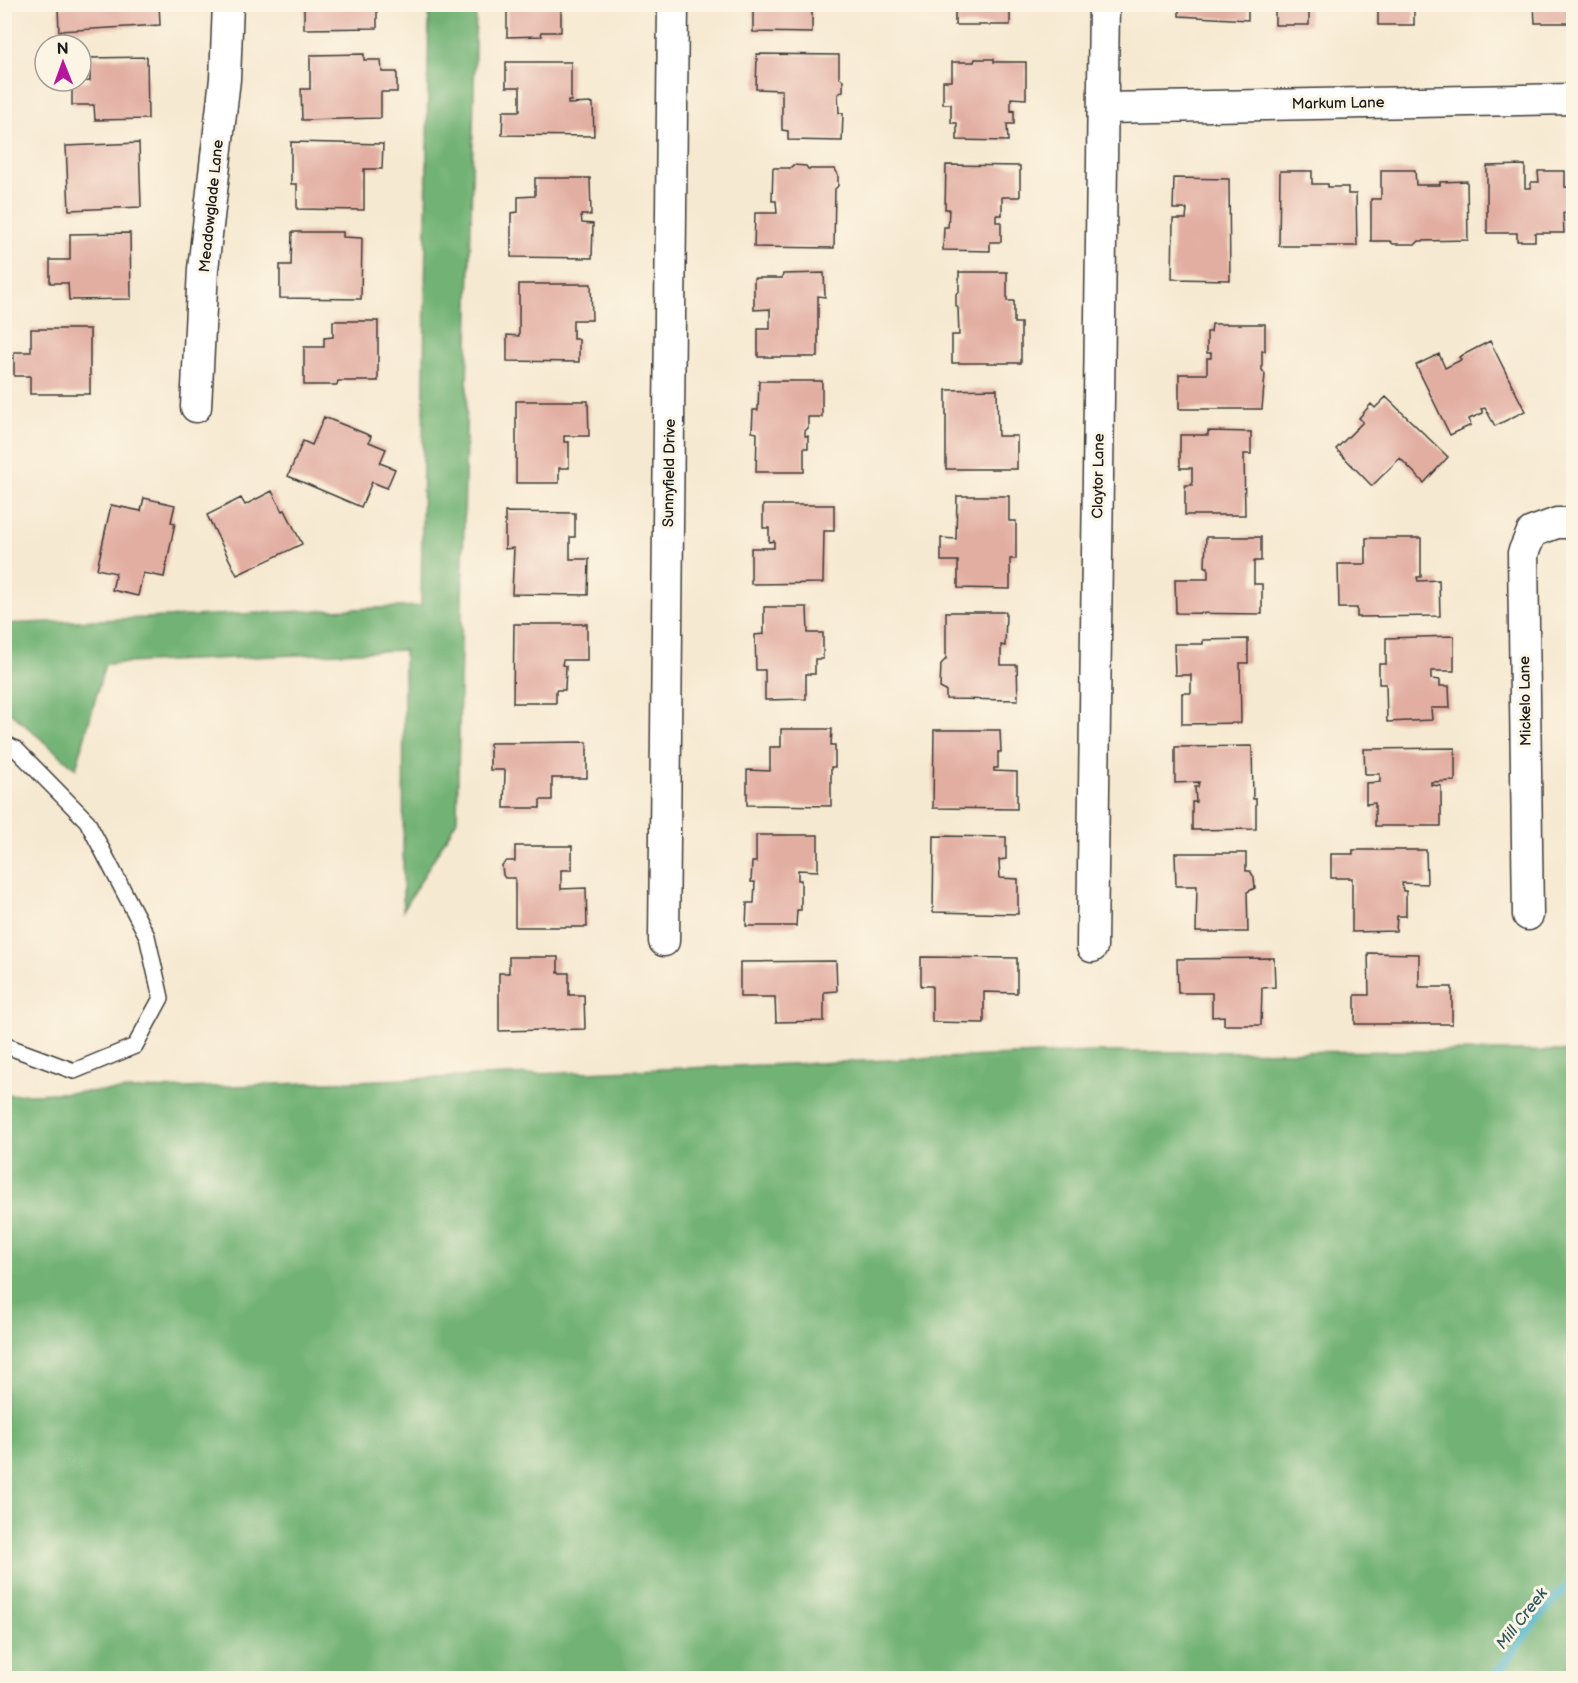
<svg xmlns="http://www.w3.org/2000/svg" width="1578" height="1683" font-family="'Balsamiq Sans',sans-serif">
<rect width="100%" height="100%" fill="#fcf5e5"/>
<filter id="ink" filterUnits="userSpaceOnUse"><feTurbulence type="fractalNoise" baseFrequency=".0167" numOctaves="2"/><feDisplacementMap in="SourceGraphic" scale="12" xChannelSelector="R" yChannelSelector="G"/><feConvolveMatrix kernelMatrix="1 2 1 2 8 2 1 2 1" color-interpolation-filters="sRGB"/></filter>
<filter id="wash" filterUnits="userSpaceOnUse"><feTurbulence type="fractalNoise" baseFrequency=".008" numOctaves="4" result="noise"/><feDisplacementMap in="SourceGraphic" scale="24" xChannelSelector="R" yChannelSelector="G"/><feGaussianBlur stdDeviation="1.35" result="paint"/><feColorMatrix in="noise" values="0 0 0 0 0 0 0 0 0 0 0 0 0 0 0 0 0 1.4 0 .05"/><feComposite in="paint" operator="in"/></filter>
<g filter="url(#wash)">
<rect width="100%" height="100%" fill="#f6e9d1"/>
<path fill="#72b274" stroke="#476748" stroke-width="1.5" d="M 429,5 L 476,5 L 457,820 L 403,910 L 404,650 L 105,664 L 76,769 L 5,708 L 4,624 L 421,606 Z
M 1573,1051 L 1573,1678 L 5,1678 L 5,1095 L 1092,1052 Z"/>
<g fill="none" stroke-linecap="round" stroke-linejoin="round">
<path stroke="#48b2c7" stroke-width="9" d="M 1494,1678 L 1535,1621 L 1574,1578"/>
</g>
<g id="blocks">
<path fill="#e2aea2" d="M 75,4 L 159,4 L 160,25 L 59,31 L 58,7 L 75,6 Z
M 304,4 L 377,4 L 377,28 L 304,29 Z
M 507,4 L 561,4 L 561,32 L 541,32 L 542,36 L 507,37 Z
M 753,4 L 812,4 L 812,33 L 753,32 Z
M 955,4 L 1010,4 L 1010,25 L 955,25 Z
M 1179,4 L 1248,4 L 1248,20 L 1179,16 Z
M 1275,4 L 1309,4 L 1309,25 L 1275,25 Z
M 1378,4 L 1414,4 L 1414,25 L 1378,25 Z
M 1534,4 L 1569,4 L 1569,23 L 1535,23 Z
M 364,54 L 364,60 L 381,60 L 382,72 L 397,72 L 397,92 L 381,92 L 381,118 L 302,120 L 301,89 L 310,89 L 310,55 Z
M 757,54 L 839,55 L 839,77 L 843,80 L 843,91 L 838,94 L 839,113 L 843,113 L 842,141 L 788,140 L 788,131 L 782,130 L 782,90 L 756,89 Z
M 147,57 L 148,119 L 95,120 L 94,105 L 72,105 L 72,82 L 90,81 L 90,58 Z
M 975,59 L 994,59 L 994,62 L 1026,62 L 1026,99 L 1011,98 L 1011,111 L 1014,110 L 1014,124 L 1007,124 L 1008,141 L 957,140 L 957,123 L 951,123 L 951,104 L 943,104 L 943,81 L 952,81 L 952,62 L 974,62 Z
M 506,62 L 571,62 L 571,101 L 568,101 L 568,104 L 593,103 L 594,136 L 502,135 L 503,111 L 520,111 L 520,87 L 506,87 Z
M 291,142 L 383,144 L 382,169 L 364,169 L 364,210 L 297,209 L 297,184 L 291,184 Z
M 139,143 L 141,207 L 69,210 L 66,146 Z
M 793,165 L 806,166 L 808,169 L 835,169 L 838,175 L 838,186 L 835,189 L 834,248 L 754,247 L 755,213 L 777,213 L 776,201 L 772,201 L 773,168 L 790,168 Z
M 946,165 L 1020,166 L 1020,197 L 1002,197 L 1002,215 L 996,215 L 996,222 L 1001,222 L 1001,242 L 990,242 L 990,251 L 943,250 L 944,227 L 948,227 L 949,209 L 945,209 Z
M 1525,165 L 1525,188 L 1531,188 L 1531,182 L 1539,182 L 1538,171 L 1565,171 L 1565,187 L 1574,188 L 1574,213 L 1563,213 L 1564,233 L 1535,233 L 1535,241 L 1517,241 L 1517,233 L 1487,233 L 1487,166 Z
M 1381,170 L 1415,170 L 1416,185 L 1440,185 L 1440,182 L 1467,181 L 1468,240 L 1419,241 L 1416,244 L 1393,244 L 1390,241 L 1371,241 L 1371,199 L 1381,199 Z
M 1280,171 L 1312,171 L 1312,184 L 1328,184 L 1328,187 L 1348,187 L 1348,194 L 1356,194 L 1357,246 L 1279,246 Z
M 535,178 L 590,178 L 591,215 L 581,215 L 582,223 L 593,224 L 592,258 L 511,257 L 511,213 L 518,212 L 518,197 L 535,196 Z
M 1174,178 L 1229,179 L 1230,280 L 1172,279 L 1173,219 L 1186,219 L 1187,209 L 1173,209 Z
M 292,232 L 343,232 L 343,237 L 362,238 L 361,299 L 280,298 L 280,265 L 291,265 Z
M 130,233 L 131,299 L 69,300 L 68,283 L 50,283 L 50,260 L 70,260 L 70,234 Z
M 959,272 L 1007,272 L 1007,301 L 1014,301 L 1014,323 L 1021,323 L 1021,363 L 952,363 L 952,335 L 959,335 L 958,308 L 956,306 L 956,294 L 959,292 Z
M 824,273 L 825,297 L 818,296 L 818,357 L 758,357 L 758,329 L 770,329 L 770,309 L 754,310 L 754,278 L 782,278 L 783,274 Z
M 519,284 L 591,284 L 592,320 L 573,320 L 573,339 L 579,339 L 579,362 L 507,361 L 507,335 L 519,336 Z
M 333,321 L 378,321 L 378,381 L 338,381 L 337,385 L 304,385 L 304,347 L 324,347 L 324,338 L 333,337 Z
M 1212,324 L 1265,324 L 1265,351 L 1262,351 L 1262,370 L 1265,374 L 1262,409 L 1179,409 L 1179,374 L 1207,374 L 1207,358 L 1211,358 L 1211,353 L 1207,353 L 1207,332 L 1211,332 Z
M 31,329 L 90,329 L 90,394 L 30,394 L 30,376 L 14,376 L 14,352 L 31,352 Z
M 1490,341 L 1525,411 L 1495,426 L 1485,408 L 1481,409 L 1483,413 L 1469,419 L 1471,425 L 1450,435 L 1416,365 L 1439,354 L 1445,368 L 1461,360 L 1459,357 Z
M 759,381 L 822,381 L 822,417 L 808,417 L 808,428 L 805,431 L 805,436 L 808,436 L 808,448 L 804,448 L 804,472 L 756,472 L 757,433 L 752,432 L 753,410 L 758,410 Z
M 997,389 L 998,436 L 1017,436 L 1017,469 L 946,469 L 946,390 Z
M 1386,397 L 1448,457 L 1424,483 L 1400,458 L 1372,486 L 1336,449 L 1363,422 L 1359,418 L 1371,404 L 1375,408 Z
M 516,401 L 588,401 L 589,436 L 564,436 L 564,442 L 569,442 L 569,468 L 559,468 L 559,483 L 516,483 Z
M 324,417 L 371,436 L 369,442 L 386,449 L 380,463 L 395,469 L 387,488 L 372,482 L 361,507 L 288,476 L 303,441 L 312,445 Z
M 1208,431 L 1251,432 L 1251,454 L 1244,454 L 1245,515 L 1185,515 L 1185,485 L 1192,485 L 1192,468 L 1180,468 L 1180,435 L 1208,435 Z
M 272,491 L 282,511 L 285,510 L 302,544 L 237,575 L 207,515 L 241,498 L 245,505 Z
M 957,496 L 1009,496 L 1009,521 L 1016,521 L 1016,559 L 1010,559 L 1010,589 L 958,588 L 958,561 L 941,561 L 941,538 L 956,539 Z
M 144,498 L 175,505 L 171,522 L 175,523 L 164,577 L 143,573 L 138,596 L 112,590 L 116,573 L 97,569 L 111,505 L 141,511 Z
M 763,505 L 834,505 L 834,531 L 824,531 L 823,583 L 751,584 L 751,548 L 774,548 L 774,541 L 769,542 L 769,528 L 763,528 Z
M 505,512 L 575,513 L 575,537 L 570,537 L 570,559 L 589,559 L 588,595 L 512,594 L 514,548 L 505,549 Z
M 1206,537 L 1261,537 L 1261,561 L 1254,561 L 1254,584 L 1262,584 L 1262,614 L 1176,613 L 1175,579 L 1208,579 L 1208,567 L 1205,567 Z
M 1366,538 L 1421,538 L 1421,577 L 1417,577 L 1418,581 L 1439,580 L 1440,616 L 1357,617 L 1357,608 L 1339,608 L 1338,564 L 1366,564 Z
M 764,607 L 807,607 L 808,633 L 823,633 L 823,659 L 815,659 L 815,674 L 806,674 L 806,699 L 765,700 L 765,670 L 756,670 L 755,635 L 764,634 Z
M 946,612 L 1006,612 L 1005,646 L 1001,645 L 1001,665 L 1017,665 L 1018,700 L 946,699 L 946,691 L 940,688 L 941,664 L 946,659 Z
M 514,624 L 587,624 L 587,660 L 563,660 L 562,665 L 566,666 L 565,690 L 556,690 L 556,703 L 513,703 Z
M 1454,636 L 1454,671 L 1431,671 L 1431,679 L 1440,680 L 1440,686 L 1449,686 L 1450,708 L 1431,708 L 1432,720 L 1387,722 L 1386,684 L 1379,684 L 1379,664 L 1386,664 L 1386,638 Z
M 1248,639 L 1248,663 L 1240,663 L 1241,723 L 1182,724 L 1182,693 L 1191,693 L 1191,675 L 1175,675 L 1174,644 L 1203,644 L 1203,640 Z
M 781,729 L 832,729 L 831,745 L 835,745 L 835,767 L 831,767 L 831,806 L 747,805 L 747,770 L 770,771 L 770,747 L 781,747 Z
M 934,730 L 1000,730 L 1001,752 L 998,752 L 998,768 L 994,768 L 994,771 L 1017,772 L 1017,809 L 933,808 Z
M 587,742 L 587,778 L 552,778 L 552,800 L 540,800 L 540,808 L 504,808 L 505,770 L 490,770 L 490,743 Z
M 1252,746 L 1253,799 L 1256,799 L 1256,829 L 1192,830 L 1192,802 L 1196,802 L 1195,787 L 1198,787 L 1199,782 L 1175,783 L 1175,747 Z
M 1455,748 L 1455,781 L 1431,782 L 1431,785 L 1441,786 L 1441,826 L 1375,826 L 1375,803 L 1366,804 L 1366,783 L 1380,782 L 1380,774 L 1365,774 L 1364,749 Z
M 756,835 L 818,835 L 818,871 L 798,870 L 798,880 L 801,880 L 801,910 L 797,910 L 796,926 L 746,926 L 747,903 L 754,903 L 755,882 L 751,882 L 752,862 L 756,862 Z
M 934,836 L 1006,837 L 1006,859 L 999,860 L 1000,878 L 1018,879 L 1018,914 L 933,912 Z
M 515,846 L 572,846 L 572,870 L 561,870 L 561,889 L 586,888 L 587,927 L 515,927 L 515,878 L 505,878 L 503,875 L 502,865 L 507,861 L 515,861 Z
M 1353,850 L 1426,850 L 1427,884 L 1402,883 L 1403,891 L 1406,891 L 1406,916 L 1397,916 L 1396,931 L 1352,932 L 1352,878 L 1331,878 L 1331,854 L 1353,854 Z
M 1175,853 L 1246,853 L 1246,871 L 1250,871 L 1254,877 L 1255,888 L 1247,892 L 1248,932 L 1196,932 L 1197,886 L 1176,886 Z
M 1368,953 L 1419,954 L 1419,987 L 1452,987 L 1452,1024 L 1355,1024 L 1355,995 L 1369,995 Z
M 509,957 L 558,957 L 558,973 L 569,973 L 569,995 L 584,995 L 585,1029 L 499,1031 L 499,973 L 509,973 Z
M 921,957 L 1017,958 L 1017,993 L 984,992 L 984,1023 L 932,1022 L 932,986 L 921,986 Z
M 1274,958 L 1275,987 L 1262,988 L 1261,1025 L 1224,1025 L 1224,1016 L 1212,1017 L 1212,993 L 1178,993 L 1177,959 Z
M 836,961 L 837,991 L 824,992 L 824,1021 L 776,1022 L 775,997 L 740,997 L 740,962 Z"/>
</g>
</g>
<g filter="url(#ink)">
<use href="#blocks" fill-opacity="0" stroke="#3d3b37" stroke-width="1.5"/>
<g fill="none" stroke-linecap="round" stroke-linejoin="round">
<g stroke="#3d3b37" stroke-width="18">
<path id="service" d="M 4,743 L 16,749 L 87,821 L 147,936 L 161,998 L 135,1046 L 74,1071 L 4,1045"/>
</g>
<g stroke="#3d3b37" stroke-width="33">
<path id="minor" d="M 1103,108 L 1574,99
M 196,407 L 203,269 L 225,79 L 228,4
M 1528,915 L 1523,553 L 1532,532 L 1557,523 L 1574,523
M 664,941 L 673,4
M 1092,947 L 1104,4"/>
</g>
<use href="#service" stroke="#fff" stroke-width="15"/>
<use href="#minor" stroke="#fff" stroke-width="30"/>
</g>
</g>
<g text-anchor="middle" stroke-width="6" stroke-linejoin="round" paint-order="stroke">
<g font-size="15" fill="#1c1c1c" stroke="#fcf5e5">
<text transform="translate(1338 103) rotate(-1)" y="5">Markum Lane</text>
<text transform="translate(211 206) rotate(-84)" y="5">Meadowglade Lane</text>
<text transform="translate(669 473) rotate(-89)" y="5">Sunnyfield Drive</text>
<text transform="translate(1098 476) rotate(-89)" y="5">Claytor Lane</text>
<text transform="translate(1525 701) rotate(-91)" y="5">Mickelo Lane</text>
</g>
<g font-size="16" font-style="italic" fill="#2e5860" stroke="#fcf5e5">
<text transform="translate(1521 1618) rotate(-52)" y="6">Mill Creek</text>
</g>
</g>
<rect width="1578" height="1683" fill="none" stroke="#fcf5e5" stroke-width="24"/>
<g transform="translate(63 63) rotate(359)"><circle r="28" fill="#fcf5e5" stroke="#a29e95" stroke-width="1.5"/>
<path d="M0-4.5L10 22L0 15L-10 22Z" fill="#b5179e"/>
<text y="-9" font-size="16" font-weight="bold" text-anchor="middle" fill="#1c1c1c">N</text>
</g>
</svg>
